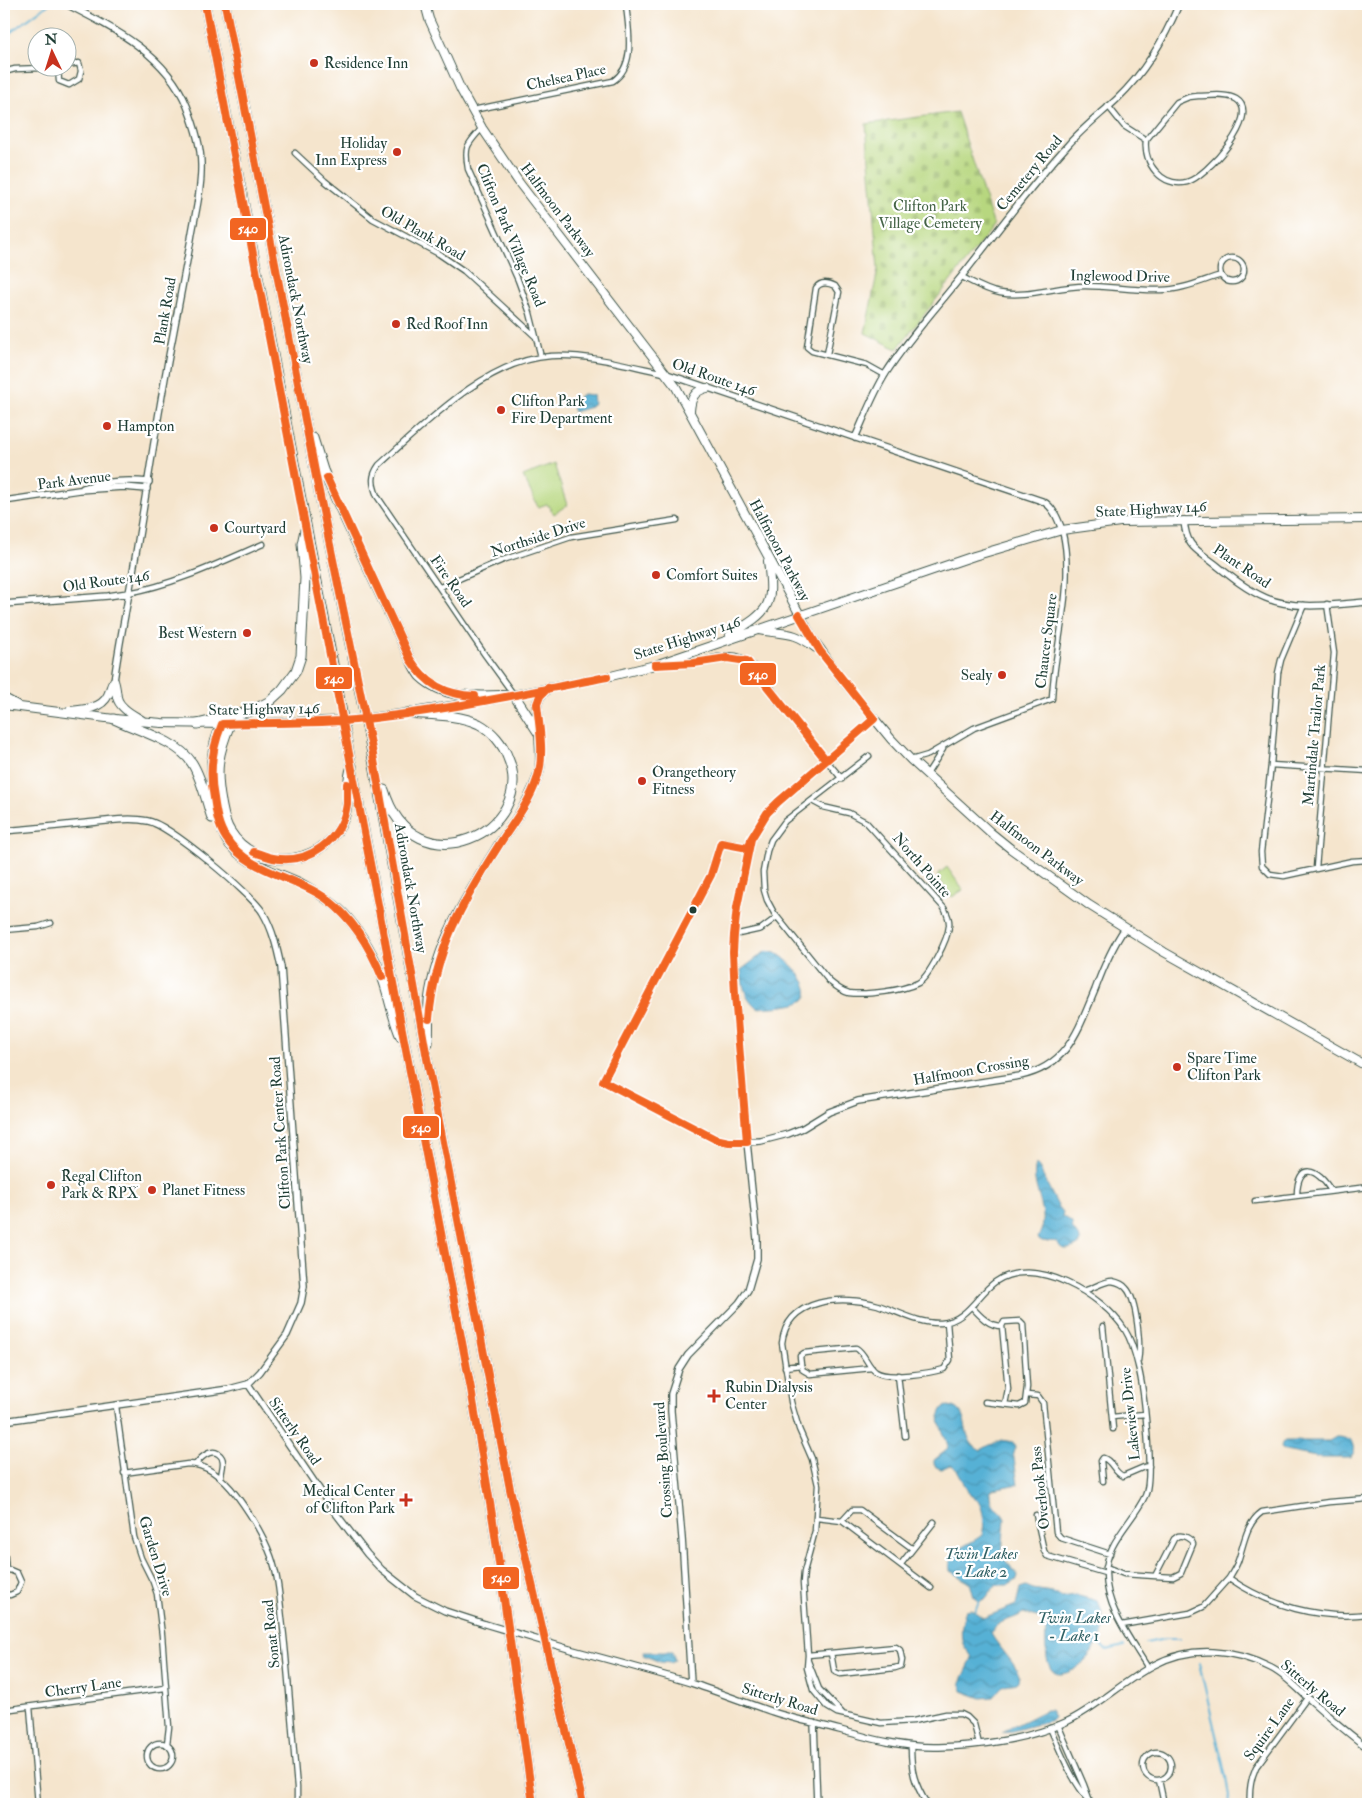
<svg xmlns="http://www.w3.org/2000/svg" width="1372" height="1808" font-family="'IM FELL Double Pica',serif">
<defs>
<pattern id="cemetery-stones" width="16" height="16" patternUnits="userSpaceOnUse" patternTransform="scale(1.25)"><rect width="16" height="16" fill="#b7d77f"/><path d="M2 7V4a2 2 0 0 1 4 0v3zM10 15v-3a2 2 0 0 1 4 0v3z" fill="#9db96e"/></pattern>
<pattern id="water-waves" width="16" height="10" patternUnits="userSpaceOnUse" patternTransform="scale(1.25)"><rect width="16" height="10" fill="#57b1d5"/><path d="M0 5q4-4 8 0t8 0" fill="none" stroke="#4791ae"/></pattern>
</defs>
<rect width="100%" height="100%" fill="#fff"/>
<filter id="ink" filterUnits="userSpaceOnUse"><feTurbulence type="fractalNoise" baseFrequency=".02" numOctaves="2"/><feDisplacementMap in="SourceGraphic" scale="10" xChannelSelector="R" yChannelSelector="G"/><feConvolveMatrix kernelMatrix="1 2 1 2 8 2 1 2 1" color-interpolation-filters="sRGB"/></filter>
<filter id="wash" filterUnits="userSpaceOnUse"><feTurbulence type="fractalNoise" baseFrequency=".0096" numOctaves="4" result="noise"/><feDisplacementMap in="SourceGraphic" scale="20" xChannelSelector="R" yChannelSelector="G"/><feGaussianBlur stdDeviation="1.12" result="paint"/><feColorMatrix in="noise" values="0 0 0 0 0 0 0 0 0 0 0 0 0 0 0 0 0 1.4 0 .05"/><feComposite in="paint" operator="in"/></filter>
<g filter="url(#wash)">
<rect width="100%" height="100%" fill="#f5e5cd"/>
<path fill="#b7d77f" stroke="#6b8a5a" d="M 554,464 L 567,505 L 554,514 L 547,504 L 538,507 L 523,476 Z
M 947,867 L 963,890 L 952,897 L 937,875 Z"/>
<path fill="url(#cemetery-stones)" stroke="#6b8a5a" d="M 957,112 L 994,226 L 897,349 L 865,333 L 878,269 L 866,124 Z"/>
<path fill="url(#water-waves)" stroke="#3b7784" d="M 583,394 L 593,395 L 594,403 L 591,407 L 574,412 C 569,402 576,399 583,394 Z
M 766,951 C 772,952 777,953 781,956 C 791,963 817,989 804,1000 C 795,1007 769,1007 757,1008 C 744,996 743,987 741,970 Z
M 1036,1164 L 1037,1164 L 1058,1206 L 1063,1212 L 1062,1216 L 1071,1222 L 1073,1226 L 1072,1228 L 1080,1239 L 1080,1244 C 1071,1249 1062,1253 1057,1242 C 1050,1240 1043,1244 1038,1238 C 1040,1233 1043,1227 1043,1222 C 1045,1204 1030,1183 1036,1164 Z
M 945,1406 C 975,1405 956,1439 981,1451 L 983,1448 L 1002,1440 L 1013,1442 L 1016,1447 L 1013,1452 L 1018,1484 L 993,1489 L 990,1492 C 989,1509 1000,1507 1005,1519 L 1002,1553 L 1004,1559 L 1018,1575 L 1017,1580 L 1009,1585 L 996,1585 L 985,1599 L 979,1601 L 974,1596 L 970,1583 L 950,1571 C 947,1548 969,1546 982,1535 C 985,1525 984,1510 978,1501 C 975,1496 969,1495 967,1490 C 962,1481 960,1469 950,1465 L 941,1469 L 936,1467 L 934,1463 L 934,1460 L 948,1449 C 947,1432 931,1421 945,1406 Z
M 1336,1437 C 1350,1437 1361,1445 1350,1458 L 1321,1458 L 1285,1451 L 1281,1448 L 1282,1443 L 1285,1441 L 1329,1441 Z
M 1026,1586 L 1033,1589 L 1052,1592 L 1061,1597 L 1075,1595 L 1098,1601 C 1102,1611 1106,1624 1102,1635 C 1095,1651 1079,1672 1061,1674 C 1056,1674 1054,1673 1051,1669 C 1043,1656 1047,1634 1045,1619 L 1023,1613 C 1013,1621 997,1619 991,1633 C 994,1643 1027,1674 1018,1682 C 1015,1685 1008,1683 1003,1686 C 1000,1688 996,1694 993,1697 L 981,1698 L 962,1691 L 961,1682 L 972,1659 C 971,1653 967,1651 964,1646 C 959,1637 962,1619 966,1610 L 971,1609 L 983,1618 L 1016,1605 L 1020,1588 Z
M 644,1652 L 672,1652 L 675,1660 L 671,1663 L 660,1662 L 643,1655 Z
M 1046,1710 L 1050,1710 L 1054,1717 L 1052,1720 L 1012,1731 L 1002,1732 Z"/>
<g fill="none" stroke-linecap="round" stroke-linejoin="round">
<path stroke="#57b1d5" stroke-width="2" d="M 4,37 L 49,4
M 975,1611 L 979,1601
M 1146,1643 L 1165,1639 L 1180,1639
M 1097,1644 L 1107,1650 L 1124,1646
M 1199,1663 L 1226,1777 L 1230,1804"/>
</g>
</g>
<g filter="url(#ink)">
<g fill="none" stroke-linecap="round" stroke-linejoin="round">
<g stroke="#3f564b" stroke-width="7">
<path id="minor" d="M 58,68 L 59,81 L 69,85 L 79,79 L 81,71 L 79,63 L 68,65
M 4,72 L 15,69 L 42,68
M 1198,96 C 1209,96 1226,93 1236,99 C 1263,115 1206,177 1187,182 C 1162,188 1143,163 1146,140 L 1177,102 L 1189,97 Z
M 1108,106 L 1124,126 L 1146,140
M 473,110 L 613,81 C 637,65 628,28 626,4
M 482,128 C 467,145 464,146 468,169 L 518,280 L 530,313 L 541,357
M 295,153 L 325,181 L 373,219 L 439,254 L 464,271 L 536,337
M1220 270a12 12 0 1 1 24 0a12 12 0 1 1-24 0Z
M 962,277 C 974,283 987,291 1000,293 C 1028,298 1057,286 1085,286 C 1110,286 1136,291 1161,290 C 1182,290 1201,281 1221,275
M 827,354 L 839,292 L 835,286 C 829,283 821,281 816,288 L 807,347 L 812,351 L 867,365 L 885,375
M 440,587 L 503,560 L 571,537 L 677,520
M 128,593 C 176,584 219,563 263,544
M 1304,605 L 1281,660 L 1278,673 L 1271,765 L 1261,852 L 1262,866 L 1270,874 L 1284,876 L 1352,861 L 1368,860
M 514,695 L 485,655 L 377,496 C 372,483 371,476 379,465 C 425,424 486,360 551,356 C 588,354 627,365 664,373
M 826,760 L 842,779
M 911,760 L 928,755 L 974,728 L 1052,699 C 1054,645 1076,584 1062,530
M 1271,765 L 1368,771
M 927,774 L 943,749
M 812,801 L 823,807 L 849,813 L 866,822 L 944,908 C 947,914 950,919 949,926 C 948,939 929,977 918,983 C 902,991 866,995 849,993 C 841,991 835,986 829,981 L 774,913 L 767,900 L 764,890 L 763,872 L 767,851 L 771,840 L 785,821 L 869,756
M 1316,868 L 1334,653 L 1327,604
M 4,930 L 38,927 L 51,923
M 734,935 L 761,929 L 777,917
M 1297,1195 C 1297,1161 1318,1168 1331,1191
M 1255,1201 L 1368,1187
M 1083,1291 C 1092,1289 1104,1281 1112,1281 C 1117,1282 1123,1284 1126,1288 C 1137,1299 1141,1347 1138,1361
M 972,1307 C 980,1316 989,1326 1002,1326 L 1004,1322 L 1020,1321 L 1023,1324 L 1027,1387 L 1025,1403 L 1019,1406 L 985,1402
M 1002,1326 L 1008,1389 L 1005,1404
M 1103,1326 L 1113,1429
M 801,1365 L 800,1356 L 804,1353 L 856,1348 C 865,1353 867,1366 876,1372 C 888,1380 930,1373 944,1369 L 950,1360 L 947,1322
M 785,1367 L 801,1365 L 803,1370 L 810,1374 L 872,1368
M 898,1375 L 905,1436
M 1027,1395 L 1038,1396 L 1043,1403 L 1056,1532 L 1061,1538 L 1110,1554
M 116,1406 L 134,1537 L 141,1558 L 153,1582 L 157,1594 L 162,1635 L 169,1727 L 167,1744
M 1112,1417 L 1145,1414
M 196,1464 C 201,1457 214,1445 222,1458 C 225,1463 221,1472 221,1477
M 124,1473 L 188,1464 C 209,1464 225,1480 237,1496 C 251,1515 263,1534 271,1556 C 279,1578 280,1603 283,1627 C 289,1680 292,1734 297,1787 L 297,1804
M 1103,1481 L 1101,1461 L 1103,1458 C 1112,1460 1114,1473 1123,1476 L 1144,1467 L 1149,1466
M 1368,1499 L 1329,1502 L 1262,1512 C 1246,1523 1244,1544 1238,1561 C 1236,1567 1232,1573 1229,1578 C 1269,1606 1320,1620 1368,1614
M 1036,1515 L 1044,1551 L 1047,1556 L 1105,1573
M 817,1518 L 842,1521 L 931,1588
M 842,1521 L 852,1510 L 860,1510 L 913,1549
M 1178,1536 C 1183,1535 1191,1538 1193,1544 L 1181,1573 L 1173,1577 L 1155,1576 L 1174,1539 Z
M 4,1548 L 6,1570
M 901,1564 L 934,1522
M 1106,1567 L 1124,1574 L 1155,1576
M 4,1571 L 10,1570 L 17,1573 L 21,1582 L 17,1592 L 10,1595 L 4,1594
M 1122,1625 L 1190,1613 L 1203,1607 L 1229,1578
M 808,1655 L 896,1647 L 900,1650 L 902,1660 L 901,1666 L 895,1668 L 840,1674 L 835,1672 L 834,1670 L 831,1653
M 808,1661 L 819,1689 L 843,1714
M 30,1707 L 38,1804
M 4,1710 L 165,1688
M 1058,1725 L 1084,1785 L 1091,1804
M 1050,1728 C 1061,1752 1071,1780 1089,1800
M147 1756a13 13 0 1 1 26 0a13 13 0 1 1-26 0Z
M 979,1744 L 974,1724 L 967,1717 L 961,1714 L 946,1714 L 913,1721 L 881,1723 L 837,1713 L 827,1707 L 813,1690 L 807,1668 L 808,1655 L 803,1583 L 804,1572 L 815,1531 L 818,1485 L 812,1459 L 799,1429 L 791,1402 L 782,1343 C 787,1297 843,1295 878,1305 C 899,1312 919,1324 941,1323 C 967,1321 977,1295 995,1282 C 1034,1254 1103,1295 1125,1330 C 1132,1341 1135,1353 1138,1366 C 1144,1388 1154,1478 1145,1496 C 1133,1522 1105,1543 1106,1574 C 1106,1608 1131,1640 1148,1668
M 911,1746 C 911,1771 914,1783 927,1804
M1143 1766a14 14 0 1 1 28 0a14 14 0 1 1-28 0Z
M 1159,1780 L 1164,1804
M 1250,1804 C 1249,1791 1250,1780 1256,1767 L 1307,1698"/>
</g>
<g stroke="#3f564b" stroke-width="8">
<path id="tertiary" d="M 66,4 C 113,28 166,54 187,106 C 194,124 201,144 201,164 C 202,189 195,214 191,239 C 185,271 179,303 173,335 C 159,405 149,477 137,547 C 130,592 120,636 114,681
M 667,374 L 1042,501 C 1053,506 1058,519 1062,530
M 855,438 C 865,416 873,394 886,373 C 909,337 939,305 965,272 C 999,229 1031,185 1068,145 C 1083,128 1101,114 1117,99 C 1144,73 1165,38 1179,4
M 83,488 C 104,481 127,480 149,482
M 4,501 L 79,490 L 123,487 L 147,489
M 1184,520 C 1186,547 1196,549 1215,564 C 1231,577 1247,590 1266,598 C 1297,611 1336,604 1368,602
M 4,604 L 108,596 L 128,593
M 780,703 L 826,760
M 4,831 C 32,828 60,826 87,823 C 107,821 129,817 148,821 C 168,824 252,894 263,913 C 273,930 277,948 281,967 L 304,1286 L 301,1303 L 287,1335 L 260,1372 L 248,1384 L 229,1389 L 4,1421
M 747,1142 L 761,1141 L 788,1134 L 803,1128 L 829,1112 L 858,1101 L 1020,1076 C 1068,1066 1078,1030 1095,990 C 1103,968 1112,947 1125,928
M 248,1384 L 334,1511 L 367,1554 L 382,1570 L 415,1596 L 445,1611 L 485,1624
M 569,1649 C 610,1660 651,1671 691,1683 C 718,1692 746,1703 773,1712 C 795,1719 818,1724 840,1730 C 872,1739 905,1748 939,1747 C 979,1746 1030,1739 1066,1722 C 1098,1707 1123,1681 1154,1665 C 1191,1645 1234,1649 1271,1668 C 1285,1675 1296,1687 1308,1698 C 1327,1715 1347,1733 1368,1748
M 691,1683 L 682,1538 L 671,1411 L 671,1394 L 679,1369 L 688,1355 L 739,1303 L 748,1290 L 757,1259 L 757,1239 L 747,1142 L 733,952 L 737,907 L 751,839 L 767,813 L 778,802 L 874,719
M 814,1723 L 817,1804"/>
</g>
<g stroke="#3f564b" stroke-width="10">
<path id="primary" d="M 425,4 L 429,19 L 461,90 L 482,128 L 520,184 L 676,387 L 812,637 L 840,677 L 891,739 L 911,760 L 990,832 L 1011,849 L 1089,905 L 1164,952 L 1368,1067
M 690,411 C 691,398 694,391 707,388
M 759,630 C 786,635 792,630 816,648
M 730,635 C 770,610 774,608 768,561
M 664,664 C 676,664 688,664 699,662 C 716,660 733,651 748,663 C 761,672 770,690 780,703
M 114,681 C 116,686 116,691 117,697 C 119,708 134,715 143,721
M 508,696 L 607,677 L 655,665 L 974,556 L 1062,530 L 1120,522 L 1368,519
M 4,698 L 17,705
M 4,705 L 114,719 L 162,723 L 222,724 L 354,720 L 407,713 L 495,699
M 69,711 C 82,710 102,709 108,695 C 111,689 110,686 114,681"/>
</g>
<g stroke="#3f564b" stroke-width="11">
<path id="motorway" d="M 205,4 L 338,690
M 225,4 L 317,482 L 359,688
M 313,438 L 323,470 L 335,497 L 410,659 C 413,664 416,671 420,676 C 446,701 481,696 514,695 L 538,732
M 114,719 C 137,730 178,741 192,763 C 202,779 206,800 212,818
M 197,724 L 251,711 L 270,701 L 282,690 L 296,671 L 301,656 L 305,578 L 302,544 L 305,530
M 222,724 C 211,746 209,774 214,799 C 216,812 219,827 226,839 C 241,864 275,871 300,883 C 315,891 332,901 344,914 C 362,934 375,956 384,982 C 390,1000 393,1019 401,1037
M 230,724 C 218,753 215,770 221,802 C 223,811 224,822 230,831 C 255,872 319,867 341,825 C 352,805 344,787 352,766
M 346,737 L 471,1389 L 493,1521 L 533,1804
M 369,737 L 428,1064 L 510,1489 L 583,1804
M 384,790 C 414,891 539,830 508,758 C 503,744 492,731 479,724 C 458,714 430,715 407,713
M 428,1043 C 429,1030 428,1015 429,1001 C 436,944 468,894 498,846 C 513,823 532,799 539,772 C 543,758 538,720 537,704 L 540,696 L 548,688"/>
</g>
<use href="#minor" stroke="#fff" stroke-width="4.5"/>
<use href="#tertiary" stroke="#fff" stroke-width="5.5"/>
<use href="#primary" stroke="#fff" stroke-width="8"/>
<use href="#motorway" stroke="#fff" stroke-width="9"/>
<g stroke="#3f564b" stroke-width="8" stroke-linecap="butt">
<path id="tertiary-bridge" d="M 485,1624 L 569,1649"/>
</g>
<g stroke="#3f564b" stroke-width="11" stroke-linecap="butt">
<path id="motorway-bridge" d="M 359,688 L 369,737
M 338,690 L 346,737"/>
</g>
<use href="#tertiary-bridge" stroke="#fff" stroke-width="5.5"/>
<use href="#motorway-bridge" stroke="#fff" stroke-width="9"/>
<g stroke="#fff" stroke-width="11">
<path id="bus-1" d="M 205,4 L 471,1389 L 493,1521 L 533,1804
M 225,4 L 317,482 L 372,749 L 428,1064 L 510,1489 L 583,1804
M 327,478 L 410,659 C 426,684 445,695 475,696
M 655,665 L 694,663 L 727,658 L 747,661 L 826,760
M 748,848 L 721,843 L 711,875 L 603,1081 L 715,1139 L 729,1142 L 747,1142 L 735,995 L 733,952 L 734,935 L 737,907 L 751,839 L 767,813 L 778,802 L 874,719 L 820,651 L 799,615
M 254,852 C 260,854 267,857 273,858 C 309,865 342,840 347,804 C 347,797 347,790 347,784
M 382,977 C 370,947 354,920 328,900 C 297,876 248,873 226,838 C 218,826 216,812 214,798 C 209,773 212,748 222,724 C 266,722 311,724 355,720 C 440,712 524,693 607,677
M 429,1019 C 435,949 462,903 499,845 C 513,822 533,799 539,772 C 544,750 539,726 537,704 L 540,696 L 548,688"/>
</g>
<use href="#bus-1" stroke="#f26522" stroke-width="8"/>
</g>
</g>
<g fill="#c8321e" stroke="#fff" stroke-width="2">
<circle cx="314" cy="63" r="5"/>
<circle cx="397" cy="152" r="5"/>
<circle cx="396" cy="324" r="5"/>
<circle cx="501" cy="410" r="5"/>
<circle cx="107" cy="426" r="5"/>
<circle cx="214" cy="528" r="5"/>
<circle cx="656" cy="575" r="5"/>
<circle cx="247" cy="633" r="5"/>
<circle cx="1002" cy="675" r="5"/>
<circle cx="642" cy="781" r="5"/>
<circle cx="1177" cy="1067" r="5"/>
<circle cx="51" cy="1185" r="5"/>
<circle cx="152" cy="1190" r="5"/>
<path d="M711.5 1388.5h5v5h5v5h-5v5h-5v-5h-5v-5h5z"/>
<path d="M403.5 1492.5h5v5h5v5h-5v5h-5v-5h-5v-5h5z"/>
</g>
<circle fill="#1f3d34" stroke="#fff" stroke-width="2" cx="693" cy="910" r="4.5"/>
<g text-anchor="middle" stroke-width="4.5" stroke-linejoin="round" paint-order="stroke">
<g font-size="15" fill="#1f3d34" stroke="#fff" text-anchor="start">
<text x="324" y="68">Residence Inn</text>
<text x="387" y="148" text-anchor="end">Holiday<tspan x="387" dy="17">Inn Express</tspan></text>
<text x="406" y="329">Red Roof Inn</text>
<text x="511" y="406">Clifton Park<tspan x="511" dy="17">Fire Department</tspan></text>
<text x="117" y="431">Hampton</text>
<text x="224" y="533">Courtyard</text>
<text x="666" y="580">Comfort Suites</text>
<text x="237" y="638" text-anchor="end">Best Western</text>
<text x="992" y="680" text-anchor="end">Sealy</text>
<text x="652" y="777">Orangetheory<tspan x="652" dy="17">Fitness</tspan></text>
<text x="1187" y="1063">Spare Time<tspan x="1187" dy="17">Clifton Park</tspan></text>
<text x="61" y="1181">Regal Clifton<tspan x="61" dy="17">Park &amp; RPX</tspan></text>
<text x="162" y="1195">Planet Fitness</text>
<text x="725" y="1392">Rubin Dialysis<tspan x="725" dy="17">Center</tspan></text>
<text x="395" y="1496" text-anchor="end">Medical Center<tspan x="395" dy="17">of Clifton Park</tspan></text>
</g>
<g font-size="15" fill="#1f3d34" stroke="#fff">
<text transform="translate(566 77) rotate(-12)" y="5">Chelsea Place</text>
<text transform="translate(1029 173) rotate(-50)" y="5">Cemetery Road</text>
<text transform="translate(558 210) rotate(53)" y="5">Halfmoon Parkway</text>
<text transform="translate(423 233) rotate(30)" y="5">Old Plank Road</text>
<text transform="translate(511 235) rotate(67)" y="5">Clifton Park Village Road</text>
<text transform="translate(1120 276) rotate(1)" y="5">Inglewood Drive</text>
<text transform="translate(296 299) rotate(79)" y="5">Adirondack Northway</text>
<text transform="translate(165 311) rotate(-80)" y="5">Plank Road</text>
<text transform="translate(714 377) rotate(19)" y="5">Old Route 146</text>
<text transform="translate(74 480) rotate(-7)" y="5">Park Avenue</text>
<text transform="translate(1151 509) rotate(-3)" y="5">State Highway 146</text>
<text transform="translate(538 537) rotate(-18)" y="5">Northside Drive</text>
<text transform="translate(780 550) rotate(62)" y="5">Halfmoon Parkway</text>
<text transform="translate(1242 566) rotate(34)" y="5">Plant Road</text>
<text transform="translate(106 581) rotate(-8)" y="5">Old Route 146</text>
<text transform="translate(451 581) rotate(55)" y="5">Fire Road</text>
<text transform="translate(687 638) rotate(-18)" y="5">State Highway 146</text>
<text transform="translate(1046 641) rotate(-83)" y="5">Chaucer Square</text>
<text transform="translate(264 709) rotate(-1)" y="5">State Highway 146</text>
<text transform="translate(1314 735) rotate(-85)" y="5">Martindale Trailor Park</text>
<text transform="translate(1037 848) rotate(37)" y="5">Halfmoon Parkway</text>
<text transform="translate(922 865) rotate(49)" y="5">North Pointe</text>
<text transform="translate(411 888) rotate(80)" y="5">Adirondack Northway</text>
<text transform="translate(971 1070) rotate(-10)" y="5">Halfmoon Crossing</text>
<text transform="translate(280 1133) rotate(-94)" y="5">Clifton Park Center Road</text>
<text transform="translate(1130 1414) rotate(-96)" y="5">Lakeview Drive</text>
<text transform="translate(295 1431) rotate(55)" y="5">Sitterly Road</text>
<text transform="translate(663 1460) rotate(-94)" y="5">Crossing Boulevard</text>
<text transform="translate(1040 1488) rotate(-96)" y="5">Overlook Pass</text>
<text transform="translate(156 1556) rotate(73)" y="5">Garden Drive</text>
<text transform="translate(271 1634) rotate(-96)" y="5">Sonat Road</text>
<text transform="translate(83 1687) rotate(-8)" y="5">Cherry Lane</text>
<text transform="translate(1313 1688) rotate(40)" y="5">Sitterly Road</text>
<text transform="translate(780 1699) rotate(17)" y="5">Sitterly Road</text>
<text transform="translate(1269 1729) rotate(-54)" y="5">Squire Lane</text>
</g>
<g font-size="15" fill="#456447" stroke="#fff">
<text x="930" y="211">Clifton Park<tspan x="930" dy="17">Village Cemetery</tspan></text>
</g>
<g font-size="16" font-style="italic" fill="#306064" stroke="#fff">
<text x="981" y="1559">Twin Lakes<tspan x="981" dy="18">- Lake 2</tspan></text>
<text x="1074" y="1623">Twin Lakes<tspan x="1074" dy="18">- Lake 1</tspan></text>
</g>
</g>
<g stroke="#fff" stroke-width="2">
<rect x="229" y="217" width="38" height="24" rx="5" fill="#f26522"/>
<rect x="739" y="662" width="38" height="24" rx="5" fill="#f26522"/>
<rect x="315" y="666" width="38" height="24" rx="5" fill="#f26522"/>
<rect x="402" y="1115" width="38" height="24" rx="5" fill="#f26522"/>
<rect x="482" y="1566" width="38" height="24" rx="5" fill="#f26522"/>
</g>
<g font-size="14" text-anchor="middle" font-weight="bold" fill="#fff">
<text x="248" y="233">540</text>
<text x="758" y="679">540</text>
<text x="334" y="683">540</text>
<text x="421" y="1132">540</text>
<text x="501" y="1582">540</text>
</g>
<rect width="1372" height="1808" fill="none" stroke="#fff" stroke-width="20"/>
<g transform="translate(52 52) rotate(356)"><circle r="24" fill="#ffffff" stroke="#a5b1ae"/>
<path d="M0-4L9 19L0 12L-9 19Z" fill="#c8321e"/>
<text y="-8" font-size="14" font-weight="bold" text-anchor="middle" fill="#1f3d34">N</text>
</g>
</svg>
